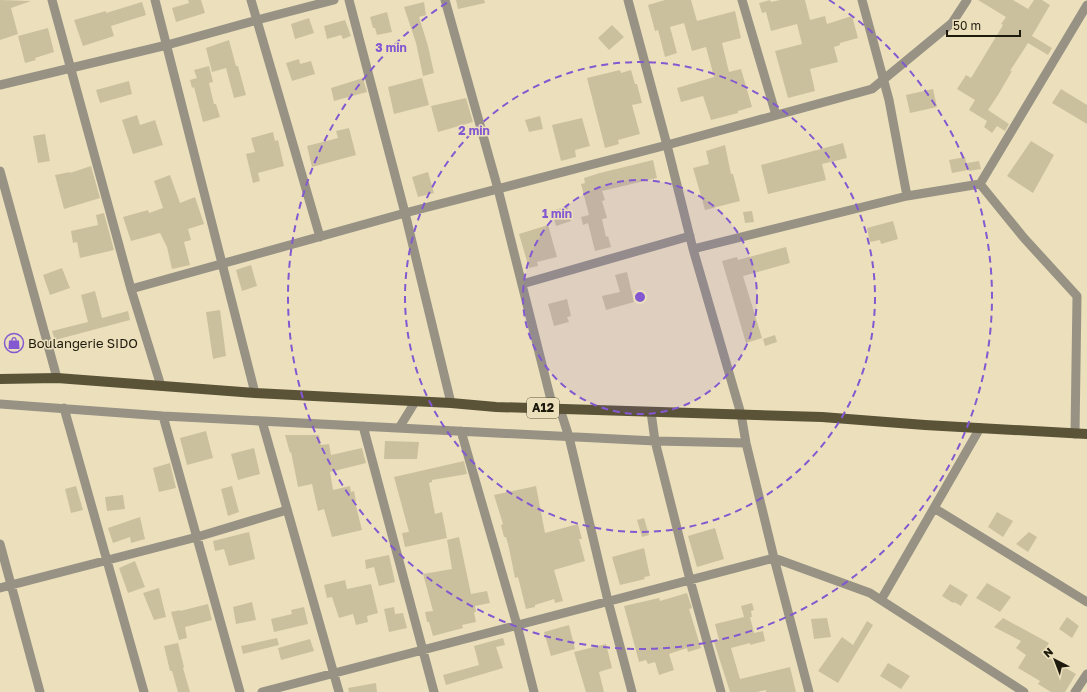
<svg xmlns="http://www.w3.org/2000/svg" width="1087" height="692" font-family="'Golos Text',sans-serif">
<rect width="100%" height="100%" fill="#ece0bc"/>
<path fill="#cbc09d" d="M 0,0 L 31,1 L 11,8 L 18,34 L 0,40 Z
M 188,0 L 201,0 L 205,13 L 176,22 L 172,8 L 189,3 Z
M 456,0 L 484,0 L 485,3 L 458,9 Z
M 665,0 L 691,0 L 697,21 L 735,11 L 741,38 L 722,43 L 729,72 L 741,69 L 752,107 L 738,111 L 738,113 L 711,120 L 703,96 L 681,102 L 677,88 L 714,77 L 706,47 L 692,51 L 684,23 L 670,27 L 677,53 L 665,57 L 658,30 L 655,31 L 648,5 Z
M 770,0 L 771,2 L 780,0 L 805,0 L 810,20 L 825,16 L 827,24 L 852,16 L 858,38 L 840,43 L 840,45 L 834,47 L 838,62 L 810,69 L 815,91 L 788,98 L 775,51 L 802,44 L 797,24 L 771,31 L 766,12 L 762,13 L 759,3 Z
M 978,0 L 1013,0 L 1028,9 L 1034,0 L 1042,0 L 1050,5 L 1032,36 L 1052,48 L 1048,55 L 1028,43 L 1010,71 L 1012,71 L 998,95 L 988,110 L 1009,124 L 1005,131 L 997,126 L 992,133 L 984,127 L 987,121 L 969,110 L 975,100 L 957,89 L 966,75 L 971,78 L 1003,25 L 1001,24 L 1006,17 Z
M 142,2 L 146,15 L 111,26 L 114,36 L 83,46 L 74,20 L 106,11 L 106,13 Z
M 424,2 L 426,15 L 419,17 L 428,46 L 434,73 L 423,76 L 416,43 L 404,7 Z
M 387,12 L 392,32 L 377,35 L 375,28 L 373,28 L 370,17 Z
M 309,18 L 314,33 L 295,39 L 291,24 Z
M 345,20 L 351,36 L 343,39 L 341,35 L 327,39 L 324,26 Z
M 612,25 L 624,37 L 609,50 L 598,38 Z
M 48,28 L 54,52 L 35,58 L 36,60 L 25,63 L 18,36 Z
M 229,40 L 236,66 L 238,66 L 246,95 L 234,98 L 226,68 L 212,72 L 206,48 Z
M 299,59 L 300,64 L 311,61 L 315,74 L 292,81 L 286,63 Z
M 209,66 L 213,82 L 209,83 L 214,104 L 216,104 L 220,117 L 203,122 L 194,87 L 192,88 L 190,80 L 197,78 L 194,70 Z
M 620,70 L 621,73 L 631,70 L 635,84 L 637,84 L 642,103 L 632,105 L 640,134 L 618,140 L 619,144 L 605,148 L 587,78 Z
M 363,78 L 367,92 L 334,101 L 331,88 Z
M 422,78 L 429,105 L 394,114 L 388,87 Z
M 129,81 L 132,94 L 100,103 L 96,90 Z
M 933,89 L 937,107 L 910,113 L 906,95 Z
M 1061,89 L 1087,105 L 1087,124 L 1052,103 Z
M 466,98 L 473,122 L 438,132 L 431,106 Z
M 137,115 L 140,125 L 155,120 L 163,145 L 133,154 L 122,120 Z
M 540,116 L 543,129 L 529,132 L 525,120 Z
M 582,118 L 590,146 L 575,150 L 576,157 L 561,161 L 552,125 Z
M 349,128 L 356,155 L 312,167 L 307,146 L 338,138 L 336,131 Z
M 273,132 L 275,141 L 278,140 L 284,166 L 258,173 L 260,181 L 253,183 L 246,154 L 255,152 L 251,138 Z
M 45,134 L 50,161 L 38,163 L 33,136 Z
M 1031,141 L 1054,155 L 1033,193 L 1007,176 Z
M 843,143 L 847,158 L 822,164 L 826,180 L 768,194 L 761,165 Z
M 725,145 L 731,174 L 733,174 L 740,201 L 705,210 L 693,168 L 709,164 L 706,151 Z
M 965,157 L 968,170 L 952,173 L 949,160 Z
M 653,160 L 657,178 L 602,191 L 605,200 L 602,201 L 607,218 L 602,219 L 606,237 L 608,236 L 611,247 L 595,251 L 588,223 L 583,225 L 581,217 L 589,215 L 581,184 L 585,183 L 584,178 L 600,173 Z
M 979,161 L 981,169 L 969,171 L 967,163 Z
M 91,166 L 100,198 L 64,209 L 55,175 L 70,172 L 70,173 Z
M 428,172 L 434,193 L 418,197 L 412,177 Z
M 170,175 L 180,203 L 195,197 L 204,224 L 188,229 L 191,240 L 184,242 L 190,265 L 172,269 L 167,247 L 160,233 L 131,241 L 123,217 L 148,210 L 149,213 L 163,208 L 154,181 Z
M 567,206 L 571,221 L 556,226 L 552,211 Z
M 752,211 L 754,222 L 745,223 L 743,212 Z
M 104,213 L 114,250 L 80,258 L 77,242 L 73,243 L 71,231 L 98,225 L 96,215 Z
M 893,221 L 898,239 L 881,244 L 880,240 L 870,242 L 867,228 Z
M 548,225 L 557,257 L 537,262 L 538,266 L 529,268 L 519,234 Z
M 786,247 L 790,263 L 743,276 L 762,338 L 746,343 L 722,261 L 737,257 L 738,260 Z
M 251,265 L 257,286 L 242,291 L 236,270 Z
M 62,268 L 70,288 L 50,295 L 43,275 Z
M 627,272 L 634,302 L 606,310 L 602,296 L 620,292 L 615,275 Z
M 95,291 L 102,318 L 128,311 L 130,320 L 55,340 L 52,331 L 88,322 L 81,295 Z
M 567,299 L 571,316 L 567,317 L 569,322 L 554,326 L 548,304 Z
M 220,310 L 226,356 L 213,359 L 206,312 Z
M 775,335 L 777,342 L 765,346 L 763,339 Z
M 206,431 L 213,458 L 187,465 L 180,438 Z
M 285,435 L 319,435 L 321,445 L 329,444 L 331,455 L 362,448 L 366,463 L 330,472 L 333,490 L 350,486 L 351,492 L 354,491 L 356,501 L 355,502 L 362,530 L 332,537 L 324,509 L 318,511 L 312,484 L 298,487 L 291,452 L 290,453 Z
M 385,441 L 419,442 L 417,459 L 384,459 Z
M 254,448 L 260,474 L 238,480 L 231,454 Z
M 464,461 L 467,474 L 432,480 L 432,482 L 429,483 L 435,514 L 442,512 L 447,538 L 405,547 L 402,533 L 409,532 L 394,477 Z
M 170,463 L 176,488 L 159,492 L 153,468 Z
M 76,486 L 83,510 L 71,513 L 65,489 Z
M 232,486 L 239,512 L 228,516 L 221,489 Z
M 536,486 L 545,533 L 578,524 L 582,539 L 579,539 L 585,561 L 554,570 L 563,601 L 555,603 L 554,599 L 535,605 L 535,607 L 526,609 L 518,577 L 515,578 L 509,548 L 506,537 L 504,537 L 501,525 L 503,524 L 494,495 Z
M 123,495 L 125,509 L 107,511 L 105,497 Z
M 997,512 L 1013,521 L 1003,537 L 988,527 Z
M 140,517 L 145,539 L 131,543 L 130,537 L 113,543 L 108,528 Z
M 644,518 L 649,535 L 642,537 L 637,520 Z
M 715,528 L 724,559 L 697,567 L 688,536 Z
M 249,532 L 255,559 L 229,566 L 224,549 L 215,551 L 213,541 Z
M 1029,532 L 1037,537 L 1028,552 L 1016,544 Z
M 459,537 L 471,594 L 487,591 L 490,603 L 475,606 L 476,612 L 474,612 L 476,622 L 462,625 L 463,628 L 433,636 L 429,622 L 427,622 L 425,612 L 433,611 L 423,574 L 452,569 L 447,540 Z
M 644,548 L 650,576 L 644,577 L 645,579 L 620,585 L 612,557 Z
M 389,555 L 395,582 L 379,586 L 374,567 L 366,569 L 365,560 Z
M 135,561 L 145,587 L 128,593 L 119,568 Z
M 345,580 L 347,589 L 371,584 L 378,613 L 367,616 L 368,622 L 356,625 L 353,614 L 339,618 L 332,597 L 327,598 L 324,585 Z
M 987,583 L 1011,597 L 1000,612 L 976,598 Z
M 950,584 L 968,595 L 961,606 L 954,602 L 953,603 L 942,596 Z
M 159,588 L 166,617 L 154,620 L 143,593 Z
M 687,593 L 692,608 L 689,609 L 701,648 L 688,652 L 687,648 L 669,654 L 674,670 L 659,675 L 655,662 L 648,664 L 646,660 L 639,662 L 624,606 L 659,598 L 660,601 Z
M 252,602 L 256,620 L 236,624 L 233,607 Z
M 752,603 L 754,610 L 751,611 L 752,617 L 750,617 L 754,633 L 763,631 L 765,641 L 750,645 L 750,643 L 731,648 L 740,679 L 790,667 L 796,692 L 766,692 L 766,690 L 757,692 L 730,692 L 714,642 L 719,640 L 715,624 L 744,617 L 741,606 Z
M 208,604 L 212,620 L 185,627 L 187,638 L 179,640 L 171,612 L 180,610 L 180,611 Z
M 304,607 L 308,624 L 274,632 L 271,619 L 292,614 L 291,610 Z
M 394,607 L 395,614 L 403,613 L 407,628 L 389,632 L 384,609 Z
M 1067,617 L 1079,626 L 1072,638 L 1059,629 Z
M 827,618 L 831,637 L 814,639 L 811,619 Z
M 1003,618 L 1049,643 L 1042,654 L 1076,674 L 1065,692 L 1051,692 L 1038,684 L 1040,681 L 1018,668 L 1026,655 L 1016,648 L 1021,641 L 994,627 Z
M 867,621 L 873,625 L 838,683 L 818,671 L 842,637 L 853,645 Z
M 569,625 L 575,649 L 551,656 L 544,632 Z
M 277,638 L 279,645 L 243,654 L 241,646 Z
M 503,638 L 505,645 L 496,647 L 503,668 L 446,685 L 443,675 L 479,665 L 474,646 Z
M 310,639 L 314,651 L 281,660 L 278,648 Z
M 178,643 L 184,667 L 183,668 L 190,692 L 178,692 L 172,671 L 170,671 L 164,646 Z
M 606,644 L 612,668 L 599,672 L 604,692 L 586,692 L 574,652 Z
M 888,663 L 910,676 L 901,689 L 880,676 Z
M 376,683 L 377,692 L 349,692 L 348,688 Z"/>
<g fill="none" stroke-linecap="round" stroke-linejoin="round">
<path stroke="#979284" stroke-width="9" d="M 52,0 L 131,289 L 161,386
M 155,0 L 255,393
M 251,0 L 320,237
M 349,0 L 405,213 L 451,403
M 445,0 L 498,189 L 553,408
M 628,0 L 667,145 L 693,249 L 741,414 L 746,443 L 774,558 L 809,692
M 742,0 L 776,115
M 862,0 L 889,100 L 907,196
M 0,85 L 167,45 L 257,20 L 334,0
M 0,171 L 57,378
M 980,184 L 1024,238 L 1077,296 L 1075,434
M 693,249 L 907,196 L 980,184 L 1087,5
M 522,284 L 690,236
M 131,289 L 405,213 L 667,145 L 872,89 L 952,23 L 967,0
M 0,404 L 163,416 L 655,441 L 746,443
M 64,408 L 144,692
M 560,409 L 569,437 L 608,601 L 632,692
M 651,412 L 655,441 L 690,580 L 721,692
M 163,416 L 240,692
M 262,421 L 339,692
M 363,426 L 434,692
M 399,428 L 415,402
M 461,431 L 517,625 L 534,692
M 934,508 L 1087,602
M 0,544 L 40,692
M 0,588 L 197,537 L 287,510
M 881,600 L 980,428
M 262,692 L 774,558 L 870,593 L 1024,692
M 1075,692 L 1087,674"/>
<path stroke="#5b5338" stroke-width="10" d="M 0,379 L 57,378 L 255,393 L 451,403 L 496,407 L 822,417 L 925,425 L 1087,434"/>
</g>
<circle cx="640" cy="297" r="117" fill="#8358d1" fill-opacity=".12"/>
<g fill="none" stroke="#8358d1" stroke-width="2" stroke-dasharray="7 5">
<circle cx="640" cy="297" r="117"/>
<circle cx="640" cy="297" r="235"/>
<path d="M829 0A352 352 0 1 1 451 0"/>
</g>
<defs>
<g id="shop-ring" transform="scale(1)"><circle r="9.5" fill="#ece0bc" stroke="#8358d1" stroke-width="1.5"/><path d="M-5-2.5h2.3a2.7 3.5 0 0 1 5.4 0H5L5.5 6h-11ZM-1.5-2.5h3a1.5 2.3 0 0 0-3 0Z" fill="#8358d1"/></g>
</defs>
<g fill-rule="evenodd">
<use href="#shop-ring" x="14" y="343"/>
</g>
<g text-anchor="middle" stroke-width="3" stroke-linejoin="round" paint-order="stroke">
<rect fill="#ece0bc" stroke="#5b5541" stroke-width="1" x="527" y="398" width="32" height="20" rx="3"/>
<g font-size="12" font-weight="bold" fill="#1d190c">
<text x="543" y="412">A12</text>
</g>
<g font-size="13" fill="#1d190c" stroke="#ece0bc" text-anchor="start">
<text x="28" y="348">Boulangerie SIDO</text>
</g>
</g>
<circle cx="640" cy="297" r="6" fill="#8358d1" stroke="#ece0bc" stroke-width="2"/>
<g font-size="12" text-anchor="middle" font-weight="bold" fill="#8358d1" stroke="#ece0bc" stroke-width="3" stroke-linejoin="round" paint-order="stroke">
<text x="391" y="52">3 min</text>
<text x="474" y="135">2 min</text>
<text x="557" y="218">1 min</text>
</g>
<g transform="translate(1055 660) rotate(318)" stroke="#ece0bc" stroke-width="3" paint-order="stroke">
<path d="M0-3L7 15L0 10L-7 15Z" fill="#1d190c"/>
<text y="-6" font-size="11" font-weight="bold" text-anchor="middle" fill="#1d190c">N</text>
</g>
<path d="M947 30v6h73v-6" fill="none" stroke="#1d190c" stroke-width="2"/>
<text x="953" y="30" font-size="12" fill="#1d190c" stroke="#ece0bc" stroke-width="3" paint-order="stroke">50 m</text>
</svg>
